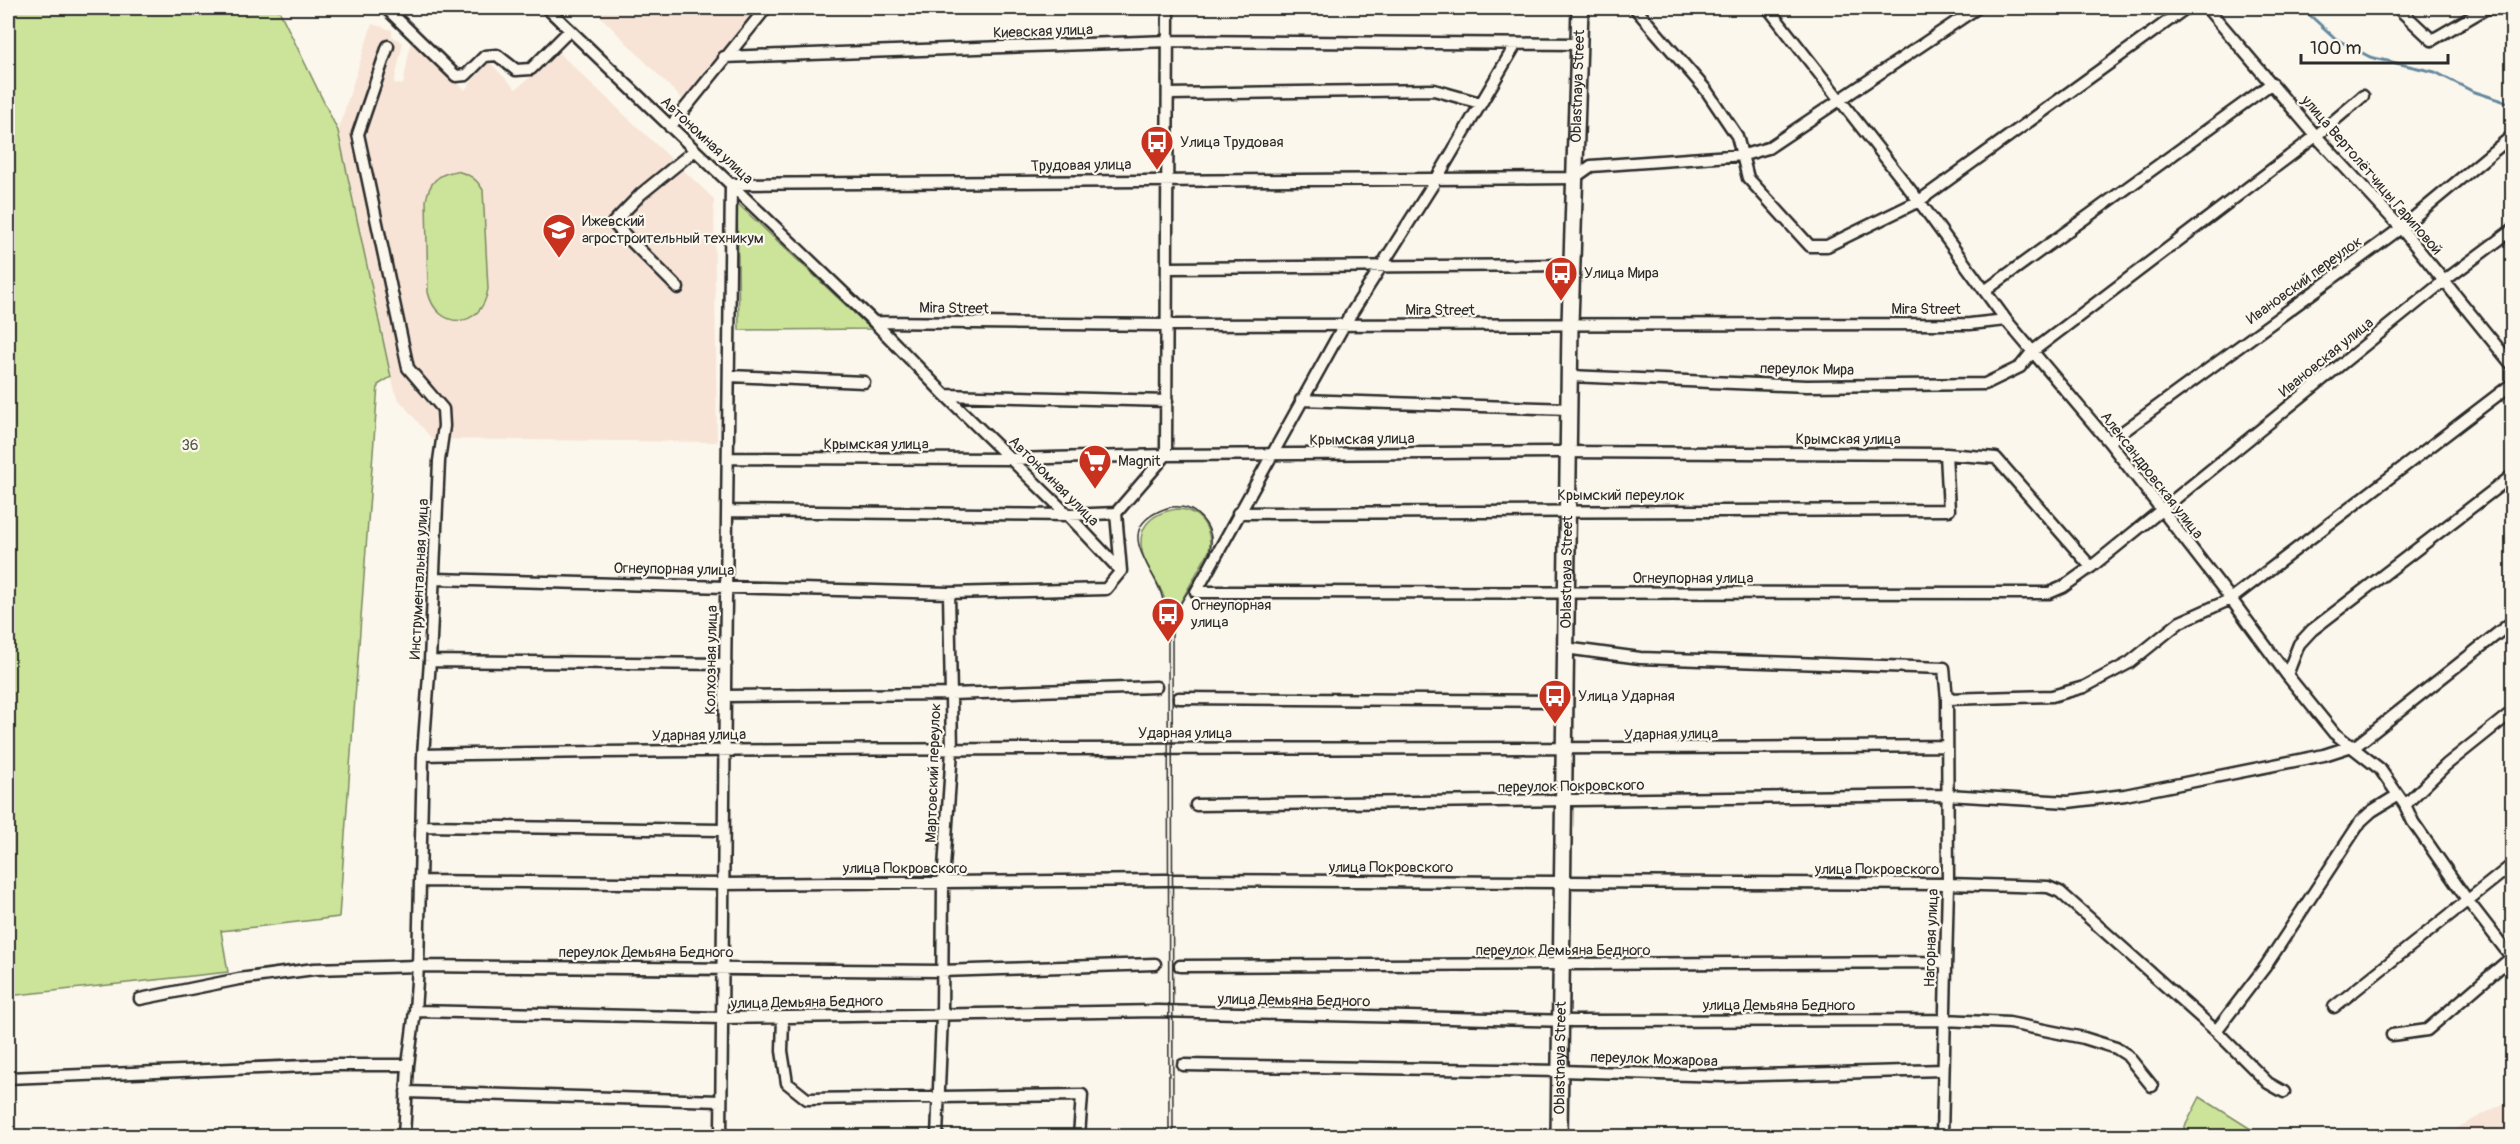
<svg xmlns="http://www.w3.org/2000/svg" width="2520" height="1144" font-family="Pangolin,sans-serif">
<rect width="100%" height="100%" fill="#fbf7ec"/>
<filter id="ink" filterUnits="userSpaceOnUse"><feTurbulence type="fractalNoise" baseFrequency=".0167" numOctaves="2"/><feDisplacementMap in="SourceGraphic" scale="12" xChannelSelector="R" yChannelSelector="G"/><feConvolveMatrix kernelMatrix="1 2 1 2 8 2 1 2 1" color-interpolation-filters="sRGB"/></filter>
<g filter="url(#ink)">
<path fill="#f7e4d6" d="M 592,8 L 760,8 L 682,99 Z
M 372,24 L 392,30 L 392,36 L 403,43 L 394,83 L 403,85 L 411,40 L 465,90 L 488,61 L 516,89 L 559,53 L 714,199 L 717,442 L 432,439 L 396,396 L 338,131 Z
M 2512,1099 L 2512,1136 L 2442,1136 Z"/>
<path fill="#cbe49a" stroke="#7b8862" stroke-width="1.5" d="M 8,8 L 278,8 L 338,131 L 391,377 L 378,385 L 339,917 L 221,931 L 228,972 L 8,996 Z
M 456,171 C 469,174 476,178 483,190 L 488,289 C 482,330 437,331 428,292 L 426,201 C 429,182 438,174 456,171 Z
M 737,203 L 871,329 L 739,330 Z
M 1177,509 C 1201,510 1213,530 1209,551 L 1170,621 C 1167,611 1166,599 1161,590 C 1157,581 1151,574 1147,565 C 1133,535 1144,514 1177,509 Z
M 2200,1097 L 2262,1136 L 2180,1136 Z"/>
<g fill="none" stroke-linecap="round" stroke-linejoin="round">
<path stroke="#65889e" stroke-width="3" d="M 2302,8 L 2336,39 L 2370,57 L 2435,72 L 2472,91 L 2512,104"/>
<g stroke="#2b2b2b" stroke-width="15">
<path id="minor" d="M 386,8 L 456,76 L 466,75 L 485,56 L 497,55 L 516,70 L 531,69 L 570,30
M 547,8 L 874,322 L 945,395 L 1068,515 L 1121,571
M 1635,8 L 1706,90 L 1737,136 L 1748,178 L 1810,246 L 1827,246 L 1919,201 L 2186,8
M 1768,8 L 1919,201 L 2006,320 L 2109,442 L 2231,599 L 2287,675 L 2334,733 L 2380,769 L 2405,805 L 2413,822 L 2468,901 L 2512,958
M 2207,8 L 2316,136 L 2401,228 L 2512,365
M 2398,8 L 2432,40 L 2487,8 L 2512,8
M 1516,44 L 1437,178 L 1344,325 L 1196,592 L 2049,593 L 2063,587 L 2091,567 L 2444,281 L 2512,230
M 388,46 L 358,134 L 408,368 L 443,409 L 444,426 L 439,461 L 430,661 L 423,755 L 418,966 L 415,1011 L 408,1065 L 404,1136
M 724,57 L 1169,41 L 1579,44
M 1169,94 L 1434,90 L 1480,103
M 670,127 L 766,8
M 731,184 L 1574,178 L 1591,166 L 1744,155 L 1768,148 L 1977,8
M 1167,268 L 1571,265
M 678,288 L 613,223 L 641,194 L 695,150
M 1986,290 L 2272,83
M 874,322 L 1167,325 L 1970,324 L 2006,320
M 729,376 L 864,382
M 1569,376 L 1807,386 L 1985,384 L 2020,367 L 2033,351 L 2316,136 L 2363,96
M 945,395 L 1167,401
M 1301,400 L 1569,409
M 2109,442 L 2401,228 L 2512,136
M 729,458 L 1011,459 L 1166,455 L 1557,452 L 1946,454 L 1996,458 L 2091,567
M 728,511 L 1068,515 L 1116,513
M 1238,513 L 1949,510 L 1946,454
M 1121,571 L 1116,513 L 1166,455 L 1168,8
M 435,579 L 949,593 L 1106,589 L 1121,571
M 1565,648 L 1640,658 L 1944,668 L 1947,699 L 1948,884 L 1942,1136
M 430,661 L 726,664
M 2287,675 L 2299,644 L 2312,630 L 2512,476
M 725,696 L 951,694 L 1156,687
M 1179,698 L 1565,701
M 1947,699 L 2052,696 L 2084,687 L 2129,663 L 2180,622 L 2231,599 L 2512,384
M 423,755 C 931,745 1439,751 1947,746
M 1196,805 L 1947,795 L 2068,802 L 2125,795 L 2324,755 L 2358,744 L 2512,622
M 2405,805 L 2446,765 L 2512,712
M 421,826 L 722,830
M 420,881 L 722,884 L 1164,880 L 1948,884 L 2048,887 L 2060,892 L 2069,900 L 2216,1031 L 2268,1083 L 2284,1092
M 1180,966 L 1945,962
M 140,999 L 239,979 L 314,969 L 418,966 L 941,971 L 1155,964
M 2334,1007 L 2512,865
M 415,1011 L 722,1018 L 1158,1011 L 1574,1021 L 1944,1020 L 2009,1023 L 2084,1038 L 2116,1048 L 2127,1055 L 2152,1086
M 783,1018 L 782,1051 L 787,1083 L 807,1099 L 1082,1095 L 1079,1136
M 2216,1031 L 2265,967 L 2361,821 L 2372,811 L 2398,795
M 2392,1035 L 2427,1030 L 2512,957
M 1183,1065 L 1560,1071 L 1724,1076 L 1943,1070
M 8,1078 L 331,1065 L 408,1065
M 406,1092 L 721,1101
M 721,1136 C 722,819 728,501 731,184
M 937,1136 L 942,1016 L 943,883 L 952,750 L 949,593"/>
</g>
<g stroke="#2b2b2b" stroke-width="20">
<g id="secondary">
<path id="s1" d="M 1559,1136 L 1570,324 L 1580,8"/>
</g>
</g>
<use href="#minor" stroke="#fbf7ec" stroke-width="10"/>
<use href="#secondary" stroke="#fbf7ec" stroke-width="15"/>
<path stroke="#2b2b2b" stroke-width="1.5" d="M 1169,1136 L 1168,643 C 1168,626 1167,610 1161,593 C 1150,562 1112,527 1167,508 C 1177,505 1189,507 1197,514 C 1238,549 1178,588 1172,626 L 1173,1136"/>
</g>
</g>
<defs>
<g id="bus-pin" transform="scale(1.725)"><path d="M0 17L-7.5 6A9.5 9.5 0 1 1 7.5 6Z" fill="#c8321e" stroke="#fbf7ec"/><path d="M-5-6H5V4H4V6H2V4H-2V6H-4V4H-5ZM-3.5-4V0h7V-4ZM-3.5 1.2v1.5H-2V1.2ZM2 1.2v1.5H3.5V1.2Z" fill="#fff"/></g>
<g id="university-pin" transform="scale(1.725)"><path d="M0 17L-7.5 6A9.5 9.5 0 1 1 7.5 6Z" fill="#c8321e" stroke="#fbf7ec"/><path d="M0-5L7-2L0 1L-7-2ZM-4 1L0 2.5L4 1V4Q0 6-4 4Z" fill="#fff"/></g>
<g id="supermarket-pin" transform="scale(1.725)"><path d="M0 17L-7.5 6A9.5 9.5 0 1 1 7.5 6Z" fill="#c8321e" stroke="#fbf7ec"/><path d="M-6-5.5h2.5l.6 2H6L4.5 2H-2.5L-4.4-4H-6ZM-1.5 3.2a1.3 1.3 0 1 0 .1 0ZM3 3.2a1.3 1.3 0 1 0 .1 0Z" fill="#fff"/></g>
</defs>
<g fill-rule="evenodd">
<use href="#bus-pin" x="1157" y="142"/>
<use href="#university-pin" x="559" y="230"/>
<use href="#bus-pin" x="1561" y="273"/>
<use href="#supermarket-pin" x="1095" y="461"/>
<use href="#bus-pin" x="1168" y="614"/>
<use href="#bus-pin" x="1555" y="696"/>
</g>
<g text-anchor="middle" stroke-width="4.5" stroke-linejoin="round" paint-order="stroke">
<g font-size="15" fill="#2b2b2b" stroke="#fbf7ec">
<text transform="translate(1043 31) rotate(-2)" y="5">Киевская улица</text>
<text dy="5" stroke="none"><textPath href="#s1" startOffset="1050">Oblastnaya Street</textPath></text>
<text transform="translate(707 140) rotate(43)" y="5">Автономная улица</text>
<text transform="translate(1081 165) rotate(-1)" y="5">Трудовая улица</text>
<text transform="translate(2372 175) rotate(49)" y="5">улица Вертолётчицы Гариповой</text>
<text transform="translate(2304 280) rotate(-36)" y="5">Ивановский переулок</text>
<text transform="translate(954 308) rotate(1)" y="5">Mira Street</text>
<text x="1926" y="314">Mira Street</text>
<text x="1440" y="315">Mira Street</text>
<text transform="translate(2326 357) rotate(-39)" y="5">Ивановская улица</text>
<text transform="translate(1807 369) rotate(1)" y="5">переулок Мира</text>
<text transform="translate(1362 439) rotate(-1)" y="5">Крымская улица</text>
<text x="1848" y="444">Крымская улица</text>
<text x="876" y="449">Крымская улица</text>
<text transform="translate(2152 475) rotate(52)" y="5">Александровская улица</text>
<text transform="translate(1054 481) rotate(45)" y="5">Автономная улица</text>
<text x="1621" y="500">Крымский переулок</text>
<text transform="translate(674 569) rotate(1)" y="5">Огнеупорная улица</text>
<text dy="5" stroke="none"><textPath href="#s1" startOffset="564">Oblastnaya Street</textPath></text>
<text x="1693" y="583">Огнеупорная улица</text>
<text transform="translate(419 579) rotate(-87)" y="5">Инструментальная улица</text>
<text transform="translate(711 660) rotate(-89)" y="5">Колхозная улица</text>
<text x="1185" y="738">Ударная улица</text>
<text transform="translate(1671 734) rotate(-1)" y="5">Ударная улица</text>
<text transform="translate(699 735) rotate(-1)" y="5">Ударная улица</text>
<text transform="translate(933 773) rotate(-88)" y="5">Мартовский переулок</text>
<text transform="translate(1571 786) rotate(-1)" y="5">переулок Покровского</text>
<text x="1391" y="872">улица Покровского</text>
<text x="905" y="873">улица Покровского</text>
<text x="1877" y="874">улица Покровского</text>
<text transform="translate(1931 938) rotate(-88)" y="5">Нагорная улица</text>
<text x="1563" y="955">переулок Демьяна Бедного</text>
<text x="646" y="957">переулок Демьяна Бедного</text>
<text transform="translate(1294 1000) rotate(1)" y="5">улица Демьяна Бедного</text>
<text transform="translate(807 1002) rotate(-1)" y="5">улица Демьяна Бедного</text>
<text x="1779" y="1010">улица Демьяна Бедного</text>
<text dy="5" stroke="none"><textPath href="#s1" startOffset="78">Oblastnaya Street</textPath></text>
<text transform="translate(1654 1059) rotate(2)" y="5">переулок Можарова</text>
</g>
<g font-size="15" fill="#2b2b2b" stroke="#fbf7ec" text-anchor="start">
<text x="1180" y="147">Улица Трудовая</text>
<text x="582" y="226">Ижевский<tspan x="582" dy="17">агростроительный техникум</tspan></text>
<text x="1584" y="278">Улица Мира</text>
<text x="1118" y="466">Magnit</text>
<text x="1191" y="610">Огнеупорная<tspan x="1191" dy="17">улица</tspan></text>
<text x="1578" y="701">Улица Ударная</text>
</g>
<g font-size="15" fill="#535947" stroke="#fbf7ec">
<text x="190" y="450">36</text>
</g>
</g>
<rect width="2520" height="1144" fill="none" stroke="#fbf7ec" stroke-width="30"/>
<rect x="15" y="15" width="2490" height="1114" fill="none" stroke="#2b2b2b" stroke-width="2" filter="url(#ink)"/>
<path d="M2301 54v9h147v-9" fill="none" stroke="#2b2b2b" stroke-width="3"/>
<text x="2310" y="54" font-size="18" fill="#2b2b2b" stroke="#fbf7ec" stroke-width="4.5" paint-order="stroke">100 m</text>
</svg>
